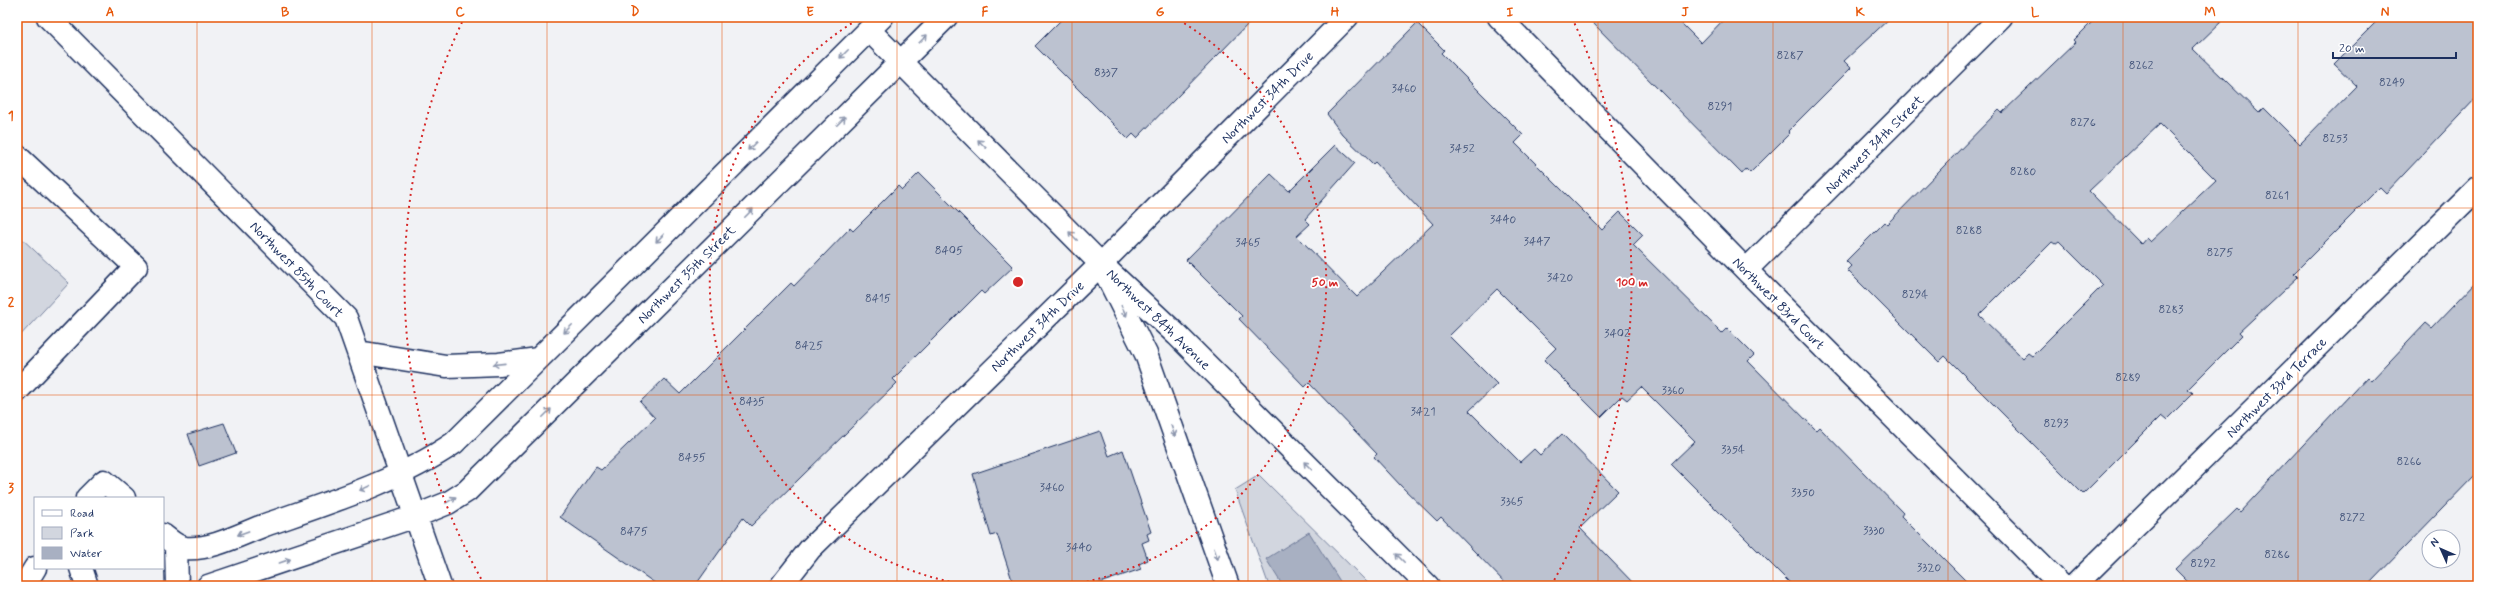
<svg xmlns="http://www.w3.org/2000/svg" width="2495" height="603" font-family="Mynerve,sans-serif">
<rect width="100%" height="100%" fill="#f1f2f5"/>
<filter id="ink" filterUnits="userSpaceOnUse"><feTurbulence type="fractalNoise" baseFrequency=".025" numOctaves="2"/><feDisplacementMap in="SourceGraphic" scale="8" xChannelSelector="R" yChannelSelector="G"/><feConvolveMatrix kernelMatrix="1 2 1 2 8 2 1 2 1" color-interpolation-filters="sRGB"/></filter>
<g filter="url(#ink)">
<path fill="#d2d6df" stroke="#76829e" d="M 17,234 L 69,283 L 17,339 Z
M 1259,475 L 1371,586 L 1269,586 L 1235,490 Z"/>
<path fill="#a8b0c2" stroke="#707c9a" d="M 1309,532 L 1343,586 L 1283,586 L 1266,559 Z"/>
<path fill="#bcc2d0" stroke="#1b2f5e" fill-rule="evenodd" d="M 1064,17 L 1255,17 L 1137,138 L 1133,134 L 1128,139 L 1035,46 Z
M 1587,17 L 1675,17 L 1701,43 L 1726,17 L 1891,17 L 1844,61 L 1851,68 L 1788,131 L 1790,133 L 1750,173 L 1746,169 L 1742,174 Z
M 2097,17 L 2226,17 L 2193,49 L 2259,113 L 2264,108 L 2300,144 L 2357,86 L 2334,64 L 2381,17 L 2478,17 L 2478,96 L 2386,193 L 2380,187 L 2294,273 L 2298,277 L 2239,332 L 2242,335 L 2188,389 L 2193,393 L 2166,420 L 2161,416 L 2083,494 L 1945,356 L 1939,362 L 1847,270 L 1851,266 L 1846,261 L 1885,222 L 1887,224 L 1999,110 L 2002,113 L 2076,42 L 2074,40 ZM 2160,124 L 2216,180 L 2150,242 L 2146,238 L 2141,244 L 2089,191 ZM 2059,241 L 2103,285 L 2032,356 L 2028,353 L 2023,358 L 1979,315 L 2052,242 L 2055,244 Z
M 1417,23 L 1444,50 L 1441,53 L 1523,135 L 1515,143 L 1602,230 L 1620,212 L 1643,235 L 1633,245 L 1722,333 L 1727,328 L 1754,355 L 1748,361 L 1816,430 L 1819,427 L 1903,513 L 1901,516 L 1971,586 L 1793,586 L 1671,464 L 1695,441 L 1641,387 L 1627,400 L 1622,396 L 1601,417 L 1544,360 L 1556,348 L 1497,289 L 1449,336 L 1497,384 L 1469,411 L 1520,462 L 1534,449 L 1540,455 L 1562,434 L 1618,491 L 1580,528 L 1636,586 L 1508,586 L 1441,517 L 1437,521 L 1401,486 L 1374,457 L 1377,454 L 1309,383 L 1305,387 L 1239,319 L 1242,316 L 1186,260 L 1271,174 L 1289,191 L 1335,145 L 1355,163 L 1305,219 L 1310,224 L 1297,236 L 1357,297 L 1433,224 L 1375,162 L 1373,164 L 1342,134 L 1327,114 Z
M 919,173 L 1013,267 L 984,294 L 981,291 L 893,379 L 897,383 L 751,526 L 743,518 L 695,586 L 659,586 L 560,517 L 596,467 L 601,470 L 655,418 L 640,402 L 664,379 L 680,394 L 791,283 L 794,286 L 850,228 L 853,231 L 898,186 L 902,190 Z
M 2478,280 L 2478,472 L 2367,586 L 2192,586 L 2175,569 L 2237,509 L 2240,512 L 2367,377 L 2371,381 L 2426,323 L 2432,328 Z
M 224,423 L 236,453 L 199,466 L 188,434 Z
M 1100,431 L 1109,456 L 1123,450 L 1151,532 L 1147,534 L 1149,540 L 1142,543 L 1148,560 L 1139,564 L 1141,569 L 1091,586 L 1014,586 L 997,534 L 991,536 L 973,474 Z"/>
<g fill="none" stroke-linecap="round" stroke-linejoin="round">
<g stroke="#1b2f5e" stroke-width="25">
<path id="minor" d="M 48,17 L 346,318 L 440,586
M 1499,17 L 1746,270 L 2062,586
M 869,30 L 1101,264 L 1177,335 L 1428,586
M 17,156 L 136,267 L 17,391
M 1746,270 L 2001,17
M 1106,274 L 1146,354 L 1228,586
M 358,352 L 446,366 L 499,364 L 538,359
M 87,498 L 104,481 L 124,498
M 163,535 C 171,541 176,547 186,548 C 212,550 241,534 265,525 C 328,503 399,481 454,443 L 882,17
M 176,546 L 177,586
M 81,568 L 87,586
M 24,586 L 35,568
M 208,586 L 416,516 L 448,503 L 467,491 L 946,17
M 781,586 L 810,549 L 1101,264 L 1347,17
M 2074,586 L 2478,188"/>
</g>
<use href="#minor" stroke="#fff" stroke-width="22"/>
</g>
<defs><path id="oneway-shaft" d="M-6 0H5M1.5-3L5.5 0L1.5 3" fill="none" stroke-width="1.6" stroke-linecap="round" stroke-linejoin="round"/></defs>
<g stroke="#8d97ae">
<use href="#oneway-shaft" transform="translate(923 39) rotate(-45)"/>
<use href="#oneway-shaft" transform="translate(844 54) rotate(135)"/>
<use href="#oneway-shaft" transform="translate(841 121) rotate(-45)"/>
<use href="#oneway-shaft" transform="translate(982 144) rotate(-135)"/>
<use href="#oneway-shaft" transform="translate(752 146) rotate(135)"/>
<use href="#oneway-shaft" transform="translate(749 213) rotate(-45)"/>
<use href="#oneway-shaft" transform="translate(1073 236) rotate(-135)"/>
<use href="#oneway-shaft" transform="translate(660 238) rotate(135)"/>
<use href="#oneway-shaft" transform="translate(1124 311) rotate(63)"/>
<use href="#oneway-shaft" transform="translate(568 329) rotate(135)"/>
<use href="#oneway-shaft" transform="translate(499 364) rotate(174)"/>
<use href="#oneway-shaft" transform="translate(547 413) rotate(-45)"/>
<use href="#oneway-shaft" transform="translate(1173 431) rotate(71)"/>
<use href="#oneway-shaft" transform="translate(1308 466) rotate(-135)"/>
<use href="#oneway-shaft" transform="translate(365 488) rotate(155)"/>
<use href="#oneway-shaft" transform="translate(451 500) rotate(-31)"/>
<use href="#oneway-shaft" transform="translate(243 533) rotate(160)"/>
<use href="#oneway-shaft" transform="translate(1216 554) rotate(71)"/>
<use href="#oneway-shaft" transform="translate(1400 558) rotate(-135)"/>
<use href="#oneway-shaft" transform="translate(285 561) rotate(-19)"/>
</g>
</g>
<path fill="none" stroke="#e8590c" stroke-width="1" stroke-opacity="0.55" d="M 197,17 L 197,586M 372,17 L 372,586M 547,17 L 547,586M 722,17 L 722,586M 897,17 L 897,586M 1072,17 L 1072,586M 1248,17 L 1248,586M 1423,17 L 1423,586M 1598,17 L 1598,586M 1773,17 L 1773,586M 1948,17 L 1948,586M 2123,17 L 2123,586M 2298,17 L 2298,586M 17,208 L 2478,208M 17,395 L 2478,395"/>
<g fill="none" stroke="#d62828" stroke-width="2" stroke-dasharray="2 4">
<path d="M973 586A307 307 0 0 1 862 17M1174 17A307 307 0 0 1 1063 586"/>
<path d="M484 584A614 614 0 0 1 464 18M1572 18A614 614 0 0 1 1552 584"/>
</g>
<g text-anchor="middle" stroke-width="3.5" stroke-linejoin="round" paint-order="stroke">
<g font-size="12" fill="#43547a">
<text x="1790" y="59">8287</text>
<text x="2141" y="69">8262</text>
<text x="1106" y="76">8337</text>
<text x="2392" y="86">8249</text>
<text x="1404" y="92">3460</text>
<text x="1720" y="110">8291</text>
<text x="2083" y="126">8276</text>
<text x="2335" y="142">8253</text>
<text x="1462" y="152">3452</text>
<text x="2023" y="175">8280</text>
<text x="2277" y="199">8261</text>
<text x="1503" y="223">3440</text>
<text x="1969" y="234">8288</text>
<text x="1537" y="245">3447</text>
<text x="1248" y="246">3465</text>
<text x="949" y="254">8405</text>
<text x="2220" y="256">8275</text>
<text x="1560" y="281">3420</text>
<text x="1915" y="298">8294</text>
<text x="878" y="302">8415</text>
<text x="2171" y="313">8283</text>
<text x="1617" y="337">3402</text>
<text x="809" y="349">8425</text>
<text x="2128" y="381">8289</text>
<text x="1673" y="394">3360</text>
<text x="752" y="405">8435</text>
<text x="1423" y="415">3421</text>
<text x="2056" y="427">8293</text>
<text x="1733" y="453">3354</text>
<text x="692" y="461">8455</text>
<text x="2409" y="465">8266</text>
<text x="1052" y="491">3460</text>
<text x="1803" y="496">3350</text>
<text x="1512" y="505">3365</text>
<text x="2352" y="521">8272</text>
<text x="1874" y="534">3330</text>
<text x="634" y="535">8475</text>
<text x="1079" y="551">3440</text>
<text x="2277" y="558">8286</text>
<text x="2203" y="567">8292</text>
<text x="1929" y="571">3320</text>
</g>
<g font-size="14" fill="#1b2f5e" stroke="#fff">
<text transform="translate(1267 97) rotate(-45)" y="5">Northwest 34th Drive</text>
<text transform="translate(1874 144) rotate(-45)" y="5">Northwest 34th Street</text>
<text transform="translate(297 269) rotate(46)" y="5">Northwest 85th Court</text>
<text transform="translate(686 274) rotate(-45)" y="5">Northwest 35th Street</text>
<text transform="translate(1779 303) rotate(45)" y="5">Northwest 83rd Court</text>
<text transform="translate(1159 319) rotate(44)" y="5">Northwest 84th Avenue</text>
<text transform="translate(1037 326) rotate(-44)" y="5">Northwest 34th Drive</text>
<text transform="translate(2276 387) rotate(-45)" y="5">Northwest 33rd Terrace</text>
</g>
</g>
<circle cx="1018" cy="282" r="6" fill="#d62828" stroke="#fff" stroke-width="2"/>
<g font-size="12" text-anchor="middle" font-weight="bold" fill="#d62828" stroke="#fff" stroke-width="3.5" stroke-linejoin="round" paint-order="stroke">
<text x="1325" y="286">50 m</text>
<text x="1632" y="286">100 m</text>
</g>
<rect width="2495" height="603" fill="none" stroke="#fff" stroke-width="44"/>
<rect x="34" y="497" width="130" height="72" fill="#ffffff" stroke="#a4acbf"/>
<rect x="42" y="510" width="20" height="6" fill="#ffffff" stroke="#a4acbf"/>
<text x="70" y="517" font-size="12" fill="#1b2f5e">Road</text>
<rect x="42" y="527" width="20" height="12" fill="#d2d6df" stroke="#a4acbf"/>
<text x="70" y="537" font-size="12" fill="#1b2f5e">Park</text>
<rect x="42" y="547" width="20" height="12" fill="#a8b0c2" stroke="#a4acbf"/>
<text x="70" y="557" font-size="12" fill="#1b2f5e">Water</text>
<g transform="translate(2441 549) rotate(315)"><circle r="19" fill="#ffffff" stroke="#a4acbf"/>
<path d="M0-3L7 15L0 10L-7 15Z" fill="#1b2f5e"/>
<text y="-6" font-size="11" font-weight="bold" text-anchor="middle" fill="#1b2f5e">N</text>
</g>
<path d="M2333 52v6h123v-6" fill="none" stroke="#1b2f5e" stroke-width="2"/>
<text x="2339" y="52" font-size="12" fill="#1b2f5e" stroke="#ffffff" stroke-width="3" paint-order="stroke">20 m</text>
<rect x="22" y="22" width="2451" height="559" fill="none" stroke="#e8590c" stroke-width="1.5"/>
<g font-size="13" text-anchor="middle" font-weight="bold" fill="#e8590c">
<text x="110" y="16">A</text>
<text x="285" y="16">B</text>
<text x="460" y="16">C</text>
<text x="635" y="16">D</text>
<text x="810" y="16">E</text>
<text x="985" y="16">F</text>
<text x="1160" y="16">G</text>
<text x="1335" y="16">H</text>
<text x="1510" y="16">I</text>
<text x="1685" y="16">J</text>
<text x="1860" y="16">K</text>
<text x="2035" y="16">L</text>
<text x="2210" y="16">M</text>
<text x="2385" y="16">N</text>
<text x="11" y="120">1</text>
<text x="11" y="306">2</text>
<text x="11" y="492">3</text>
</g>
</svg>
